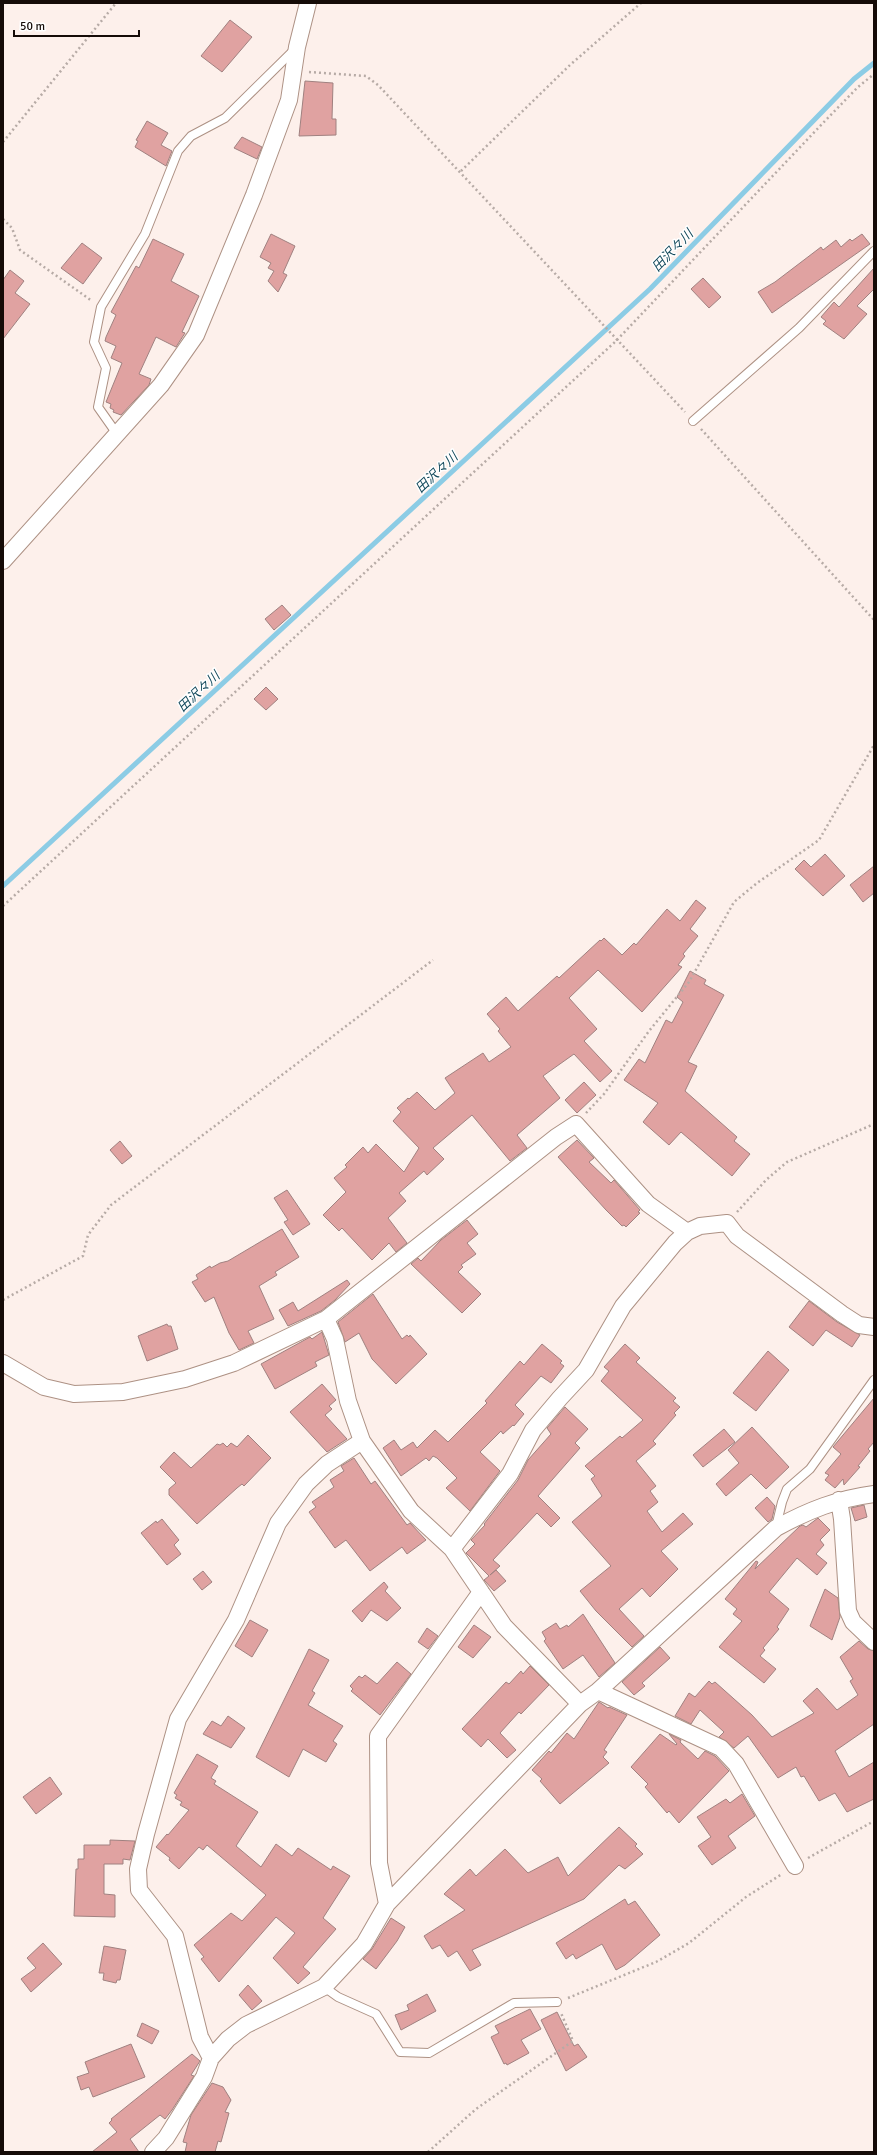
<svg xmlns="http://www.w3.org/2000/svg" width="877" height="2155" font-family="Signika,'Noto Sans JP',sans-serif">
<rect width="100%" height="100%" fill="#fdf0eb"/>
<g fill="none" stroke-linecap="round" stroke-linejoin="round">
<path stroke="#8ccce5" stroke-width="5" d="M 3,886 L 650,289 L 854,79 L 874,63"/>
</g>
<path fill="#e0a2a1" stroke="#a08180" d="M 230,20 L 252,37 L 222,72 L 201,56 Z
M 305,81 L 333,83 L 332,119 L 336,119 L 336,135 L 299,136 Z
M 147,121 L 168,133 L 161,145 L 172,151 L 166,166 L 135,147 L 138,141 L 136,140 Z
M 242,137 L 262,147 L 257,159 L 234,148 Z
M 271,234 L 295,246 L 283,273 L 287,275 L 278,292 L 268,281 L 274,271 L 268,268 L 271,263 L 260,257 Z
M 862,234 L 870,244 L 772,313 L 758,292 L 775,282 L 821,247 L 823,250 L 836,240 L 841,247 L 850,239 L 852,241 Z
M 153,239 L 184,254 L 171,281 L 199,296 L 182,332 L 185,333 L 176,347 L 156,337 L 139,374 L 151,379 L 149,385 L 121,415 L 113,412 L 114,410 L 110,408 L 111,404 L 106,402 L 122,363 L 111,358 L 116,346 L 105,341 L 106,337 L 116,315 L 111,312 L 136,266 L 139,268 Z
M 82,243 L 102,258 L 83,284 L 61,268 Z
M 874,268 L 874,289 L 857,306 L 867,314 L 844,339 L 823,324 L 826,321 L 821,317 L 834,302 L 839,307 Z
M 10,270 L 24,281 L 15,293 L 30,304 L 3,339 L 3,280 Z
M 703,278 L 721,297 L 709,308 L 691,289 Z
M 282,605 L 291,615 L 274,630 L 265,619 Z
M 266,687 L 278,699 L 266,710 L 254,699 Z
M 825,854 L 845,876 L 823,896 L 795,869 L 804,860 L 811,867 Z
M 874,866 L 874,893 L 863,902 L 850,885 Z
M 696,900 L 706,908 L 690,929 L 698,936 L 683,954 L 685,956 L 678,965 L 682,967 L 642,1012 L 598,970 L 569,998 L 597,1029 L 584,1041 L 612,1071 L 600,1082 L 574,1054 L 543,1076 L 560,1098 L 517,1135 L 527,1148 L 510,1161 L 472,1115 L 433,1148 L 444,1159 L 427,1175 L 424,1171 L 399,1193 L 406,1201 L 388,1218 L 407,1243 L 396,1252 L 389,1243 L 372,1260 L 342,1228 L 339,1231 L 323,1215 L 346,1192 L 334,1178 L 347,1167 L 345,1165 L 363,1147 L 368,1153 L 376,1144 L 404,1172 L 419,1148 L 393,1121 L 401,1112 L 397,1108 L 408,1098 L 409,1099 L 417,1092 L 435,1110 L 455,1093 L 445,1078 L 483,1053 L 489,1062 L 511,1047 L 498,1031 L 500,1029 L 487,1014 L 506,997 L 518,1011 L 557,976 L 559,978 L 600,940 L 601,941 L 604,938 L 622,955 L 634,943 L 636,945 L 667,909 L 680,921 Z
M 690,971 L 706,980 L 704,984 L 724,995 L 688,1062 L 697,1066 L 685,1091 L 737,1137 L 734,1141 L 750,1154 L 732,1176 L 681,1132 L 669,1145 L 643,1122 L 658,1103 L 624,1080 L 639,1059 L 645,1063 L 666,1020 L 672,1023 L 683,1002 L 677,997 Z
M 584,1082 L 596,1095 L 577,1113 L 565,1100 Z
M 577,1140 L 594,1158 L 589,1162 L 611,1183 L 614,1180 L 640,1210 L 638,1212 L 640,1213 L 626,1227 L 624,1225 L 622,1226 L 606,1210 L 558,1157 Z
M 120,1141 L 132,1156 L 122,1164 L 110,1150 Z
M 287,1190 L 310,1224 L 293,1235 L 284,1222 L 288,1220 L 274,1198 Z
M 467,1220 L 478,1234 L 467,1243 L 476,1254 L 461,1265 L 463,1267 L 458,1272 L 481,1294 L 462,1313 L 411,1264 L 418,1258 L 421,1261 L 441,1240 Z
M 282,1229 L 299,1257 L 275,1272 L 277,1275 L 259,1286 L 274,1319 L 248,1331 L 254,1343 L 239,1350 L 229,1333 L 214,1297 L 205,1302 L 192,1282 L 198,1279 L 196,1275 L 210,1266 L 211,1268 L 220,1263 L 228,1261 Z
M 347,1280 L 350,1284 L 335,1300 L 321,1311 L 288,1326 L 279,1310 L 293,1302 L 298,1311 Z
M 373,1294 L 402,1339 L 407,1335 L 409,1337 L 410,1335 L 427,1354 L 396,1384 L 372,1359 L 359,1333 L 345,1342 L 338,1322 Z
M 809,1301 L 837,1322 L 860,1335 L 852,1347 L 826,1330 L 813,1346 L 789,1327 Z
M 167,1324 L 168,1326 L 171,1326 L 178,1349 L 147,1361 L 138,1336 Z
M 322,1332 L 329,1355 L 315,1362 L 317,1366 L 275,1389 L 261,1364 L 310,1337 L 312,1339 Z
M 542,1344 L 562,1361 L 560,1363 L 564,1366 L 551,1383 L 541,1376 L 515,1405 L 524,1414 L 514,1426 L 513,1425 L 503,1434 L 501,1431 L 480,1452 L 500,1471 L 470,1511 L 446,1488 L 457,1478 L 437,1458 L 433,1456 L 429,1461 L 426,1458 L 401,1476 L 383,1448 L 394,1440 L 401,1450 L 413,1442 L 417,1448 L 435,1430 L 448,1442 L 487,1403 L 485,1401 L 520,1361 L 524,1365 Z
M 625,1344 L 640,1358 L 636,1362 L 676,1398 L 673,1401 L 680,1407 L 674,1413 L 676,1415 L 653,1441 L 656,1444 L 636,1461 L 656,1486 L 650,1491 L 658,1502 L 647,1511 L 662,1532 L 683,1513 L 693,1524 L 661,1551 L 678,1569 L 650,1597 L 642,1588 L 619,1609 L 644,1636 L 632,1647 L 596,1611 L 580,1591 L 611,1566 L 572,1522 L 602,1496 L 591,1479 L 595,1476 L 585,1466 L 620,1436 L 622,1438 L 643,1420 L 601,1381 L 609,1371 L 604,1367 Z
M 768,1351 L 789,1370 L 756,1411 L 733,1393 Z
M 322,1384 L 336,1400 L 329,1406 L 332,1409 L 325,1415 L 347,1439 L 327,1452 L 290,1412 Z
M 874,1398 L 874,1442 L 868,1449 L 870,1451 L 858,1466 L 860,1467 L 844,1485 L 843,1479 L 835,1488 L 825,1480 L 829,1475 L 825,1473 L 841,1454 L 833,1447 Z
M 565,1407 L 588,1429 L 575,1443 L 580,1448 L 538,1496 L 560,1518 L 551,1527 L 537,1513 L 493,1560 L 500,1566 L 490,1575 L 496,1570 L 506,1581 L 494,1591 L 484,1580 L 489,1576 L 466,1553 L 475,1544 L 471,1540 L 485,1525 L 484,1524 L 518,1480 L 528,1460 L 551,1434 L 547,1428 Z
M 752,1427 L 789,1467 L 766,1489 L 751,1474 L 726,1496 L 716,1484 L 739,1463 L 728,1450 Z
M 724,1429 L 735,1442 L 703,1467 L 693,1455 Z
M 248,1435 L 271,1458 L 244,1486 L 242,1484 L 237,1488 L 197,1524 L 169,1495 L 169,1489 L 176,1483 L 160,1467 L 174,1452 L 191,1468 L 217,1444 L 220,1445 L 223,1443 L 227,1447 L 231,1443 L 237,1447 Z
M 354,1458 L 371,1484 L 375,1481 L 407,1525 L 410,1523 L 426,1540 L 407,1554 L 402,1547 L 370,1571 L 346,1540 L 335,1548 L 309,1512 L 316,1507 L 312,1502 L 334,1487 L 330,1480 L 344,1471 L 341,1466 Z
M 767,1497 L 775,1506 L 772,1519 L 768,1522 L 755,1508 Z
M 864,1505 L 867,1517 L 855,1521 L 851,1508 Z
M 818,1518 L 830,1530 L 820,1540 L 824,1545 L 816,1554 L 827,1563 L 817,1575 L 797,1558 L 769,1592 L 789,1609 L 777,1627 L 779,1629 L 763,1648 L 765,1650 L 760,1656 L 776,1669 L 764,1683 L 719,1647 L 742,1621 L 733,1614 L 737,1609 L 725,1599 L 756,1561 L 758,1562 L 755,1569 L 800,1526 L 803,1525 L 806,1527 Z
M 162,1519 L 179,1540 L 174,1545 L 181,1554 L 167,1565 L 141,1533 L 156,1521 L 157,1523 Z
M 203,1571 L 212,1582 L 202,1590 L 193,1579 Z
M 384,1582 L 388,1587 L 385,1591 L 401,1608 L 387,1621 L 371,1610 L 362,1622 L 352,1611 Z
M 825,1589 L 838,1598 L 840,1617 L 832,1640 L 810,1626 Z
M 583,1614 L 615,1663 L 599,1677 L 583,1655 L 563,1669 L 544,1641 L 546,1639 L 542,1632 L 556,1623 L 560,1629 L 567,1625 L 568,1627 Z
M 250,1620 L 268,1630 L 252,1657 L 235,1646 Z
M 474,1625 L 491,1637 L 473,1658 L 458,1647 Z
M 427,1628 L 438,1636 L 428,1649 L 418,1642 Z
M 859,1641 L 868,1649 L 874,1651 L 874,1724 L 835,1751 L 849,1777 L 874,1762 L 874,1799 L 847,1812 L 835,1793 L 819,1801 L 804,1776 L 801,1777 L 796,1767 L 778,1778 L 748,1736 L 734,1748 L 719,1737 L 724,1732 L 700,1710 L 691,1724 L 675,1716 L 689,1693 L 695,1697 L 709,1681 L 712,1684 L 715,1682 L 752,1715 L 772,1737 L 814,1713 L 803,1701 L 817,1688 L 837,1710 L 858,1695 L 850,1681 L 853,1679 L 840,1657 Z
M 660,1647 L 670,1658 L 642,1683 L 645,1686 L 634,1695 L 622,1682 Z
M 309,1649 L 329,1660 L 312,1691 L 315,1693 L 308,1705 L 343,1726 L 333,1741 L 337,1744 L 326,1762 L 303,1749 L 289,1777 L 256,1757 Z
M 397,1662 L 411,1674 L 380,1715 L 351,1691 L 353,1689 L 350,1686 L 359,1676 L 362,1678 L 365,1675 L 377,1684 Z
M 530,1666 L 549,1685 L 521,1714 L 519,1712 L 500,1733 L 516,1750 L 507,1758 L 488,1739 L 481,1747 L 462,1729 L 506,1682 L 509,1684 L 521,1671 L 523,1674 Z
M 599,1702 L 608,1708 L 609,1707 L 627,1715 L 604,1750 L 607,1752 L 603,1757 L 609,1763 L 560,1804 L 540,1781 L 542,1779 L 532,1770 L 549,1751 L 551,1753 L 567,1733 L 574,1739 Z
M 228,1716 L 245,1728 L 231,1748 L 203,1734 L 212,1721 L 221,1726 Z
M 660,1734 L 676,1745 L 677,1744 L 669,1734 L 681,1740 L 680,1742 L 698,1759 L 705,1751 L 715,1756 L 729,1771 L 679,1823 L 669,1811 L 667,1813 L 645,1787 L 648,1784 L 631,1767 Z
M 197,1754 L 218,1766 L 211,1778 L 216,1781 L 214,1784 L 258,1812 L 236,1846 L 261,1867 L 276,1844 L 292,1856 L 298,1848 L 331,1870 L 333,1866 L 350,1876 L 323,1918 L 336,1929 L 303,1967 L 310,1973 L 298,1984 L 273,1958 L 295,1933 L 276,1917 L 219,1982 L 201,1959 L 204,1957 L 194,1945 L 231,1913 L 242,1921 L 266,1895 L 207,1845 L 203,1850 L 199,1847 L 179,1869 L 169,1860 L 170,1858 L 156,1847 L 167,1834 L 168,1835 L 189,1810 L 180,1805 L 182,1802 L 175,1798 L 177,1795 L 174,1793 Z
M 50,1777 L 62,1794 L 36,1814 L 23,1797 Z
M 742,1794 L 755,1816 L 728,1836 L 736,1848 L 712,1865 L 698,1846 L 711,1837 L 697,1817 L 726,1799 L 730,1803 Z
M 619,1827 L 637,1844 L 635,1846 L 643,1854 L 625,1869 L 619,1865 L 584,1899 L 472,1950 L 481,1965 L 470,1971 L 457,1951 L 448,1957 L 440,1945 L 432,1949 L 424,1936 L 465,1910 L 444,1894 L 470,1869 L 476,1876 L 505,1849 L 528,1873 L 558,1857 L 568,1876 Z
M 110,1840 L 135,1841 L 130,1860 L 123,1859 L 123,1864 L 104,1864 L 104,1894 L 115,1895 L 115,1917 L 74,1916 L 76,1869 L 78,1869 L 78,1859 L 84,1859 L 84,1845 L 110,1845 Z
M 625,1899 L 628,1905 L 635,1901 L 660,1935 L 625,1965 L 616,1970 L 602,1944 L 576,1959 L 573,1954 L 566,1959 L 556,1943 Z
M 391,1918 L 405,1927 L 397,1941 L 376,1969 L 363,1959 L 372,1949 Z
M 43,1943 L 62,1964 L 31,1992 L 21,1979 L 36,1968 L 27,1958 Z
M 104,1946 L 126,1950 L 120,1980 L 117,1980 L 116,1983 L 103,1980 L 104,1973 L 99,1973 Z
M 248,1985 L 262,2001 L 252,2010 L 239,1995 Z
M 427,1994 L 436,2011 L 401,2030 L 395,2015 L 409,2010 L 407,2005 Z
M 530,2009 L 541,2029 L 521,2040 L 529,2053 L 507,2065 L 506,2063 L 504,2064 L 491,2037 L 499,2033 L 495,2026 Z
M 557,2012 L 574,2046 L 578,2044 L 587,2057 L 566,2071 L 541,2020 Z
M 142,2023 L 159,2031 L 152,2044 L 137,2036 Z
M 131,2044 L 145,2077 L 93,2097 L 89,2087 L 81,2090 L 77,2077 L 89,2073 L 85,2062 Z
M 192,2054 L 200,2061 L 191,2075 L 194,2076 L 172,2110 L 165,2119 L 160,2115 L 130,2139 L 139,2152 L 92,2152 L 117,2132 L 109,2123 L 112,2120 L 111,2119 Z
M 212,2083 L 223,2087 L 231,2100 L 225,2112 L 229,2113 L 221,2142 L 218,2141 L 215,2152 L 185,2152 L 187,2143 L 183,2142 L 191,2115 Z"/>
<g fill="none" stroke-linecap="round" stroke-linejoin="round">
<g stroke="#ad9184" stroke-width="10">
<path id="service" d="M 693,421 L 799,328 L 874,251
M 117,434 L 98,407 L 106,368 L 94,342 L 101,307 L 145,234 L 178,151 L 191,136 L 225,118 L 294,50
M 776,1527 L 782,1502 L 787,1489 L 810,1469 L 874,1380
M 324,1987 L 338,1997 L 376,2014 L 400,2052 L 429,2053 L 514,2003 L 557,2002"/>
</g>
<g stroke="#ad9184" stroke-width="18">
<path id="minor" d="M 3,561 L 161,385 L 196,335 L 254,195 L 289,100 L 297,47 L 308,3
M 326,1319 L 335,1339 L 348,1401 L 362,1441 L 411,1511 L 452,1549 L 504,1626 L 580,1704
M 3,1363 L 44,1387 L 74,1394 L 123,1392 L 185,1379 L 234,1363 L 326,1319 L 556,1137 L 576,1124 L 648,1204 L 687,1232
M 839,1500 L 842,1519 L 848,1611 L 853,1622 L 874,1642
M 452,1549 L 510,1474 L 533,1430 L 560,1398 L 586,1370 L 623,1306 L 675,1243 L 687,1232 L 700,1226 L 727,1223 L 737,1236 L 842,1314 L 859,1325 L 874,1327
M 598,1691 L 721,1748 L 736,1764 L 795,1866
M 387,1904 L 379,1863 L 378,1736 L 481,1592
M 211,2058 L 200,2037 L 175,1936 L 139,1890 L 138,1869 L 146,1834 L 178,1719 L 236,1620 L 278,1523 L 306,1484 L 327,1464 L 362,1441
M 153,2152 L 166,2138 L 204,2077 L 211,2058 L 228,2039 L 246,2025 L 324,1987 L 364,1944 L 387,1904 L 580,1704 L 598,1691 L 776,1528 C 809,1510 837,1499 874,1494"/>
</g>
<path stroke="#b7aba6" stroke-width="2.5" stroke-dasharray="2 3" stroke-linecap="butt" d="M 309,72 L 366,76 L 378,85 L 685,412
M 3,142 L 116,3
M 461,171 L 570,65 L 641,3
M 3,219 L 12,228 L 20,250 L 92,301
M 701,429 L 874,620
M 3,906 L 616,341 L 823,123 L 858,87 L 874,74
M 586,1113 L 604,1094 L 649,1031 L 689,982 L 734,902 L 757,883 L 819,840 L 874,745
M 737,1212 L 766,1180 L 787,1162 L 874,1124
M 3,1300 L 83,1256 L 88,1235 L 111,1205 L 433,960
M 808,1858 L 874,1821
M 568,1998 L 656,1962 L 689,1943 L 746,1897 L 782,1874
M 428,2152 L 476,2109 L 573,2041 L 561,2013"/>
<use href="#service" stroke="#fff" stroke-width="8"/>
<use href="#minor" stroke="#fff" stroke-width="16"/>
</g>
<g text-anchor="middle" stroke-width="3" stroke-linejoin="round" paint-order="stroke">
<g font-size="13" font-style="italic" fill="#144a5c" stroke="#fff">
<text transform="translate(672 250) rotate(-46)" y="5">田沢々川</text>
<text transform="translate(436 472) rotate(-43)" y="5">田沢々川</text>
<text transform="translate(198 691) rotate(-43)" y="5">田沢々川</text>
</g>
</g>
<rect width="877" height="2155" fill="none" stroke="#150b07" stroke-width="8"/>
<path d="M14 30v6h125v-6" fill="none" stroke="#150b07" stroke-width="2"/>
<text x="20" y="30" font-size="12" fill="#150b07" stroke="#ffffff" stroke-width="3" paint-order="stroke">50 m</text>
</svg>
